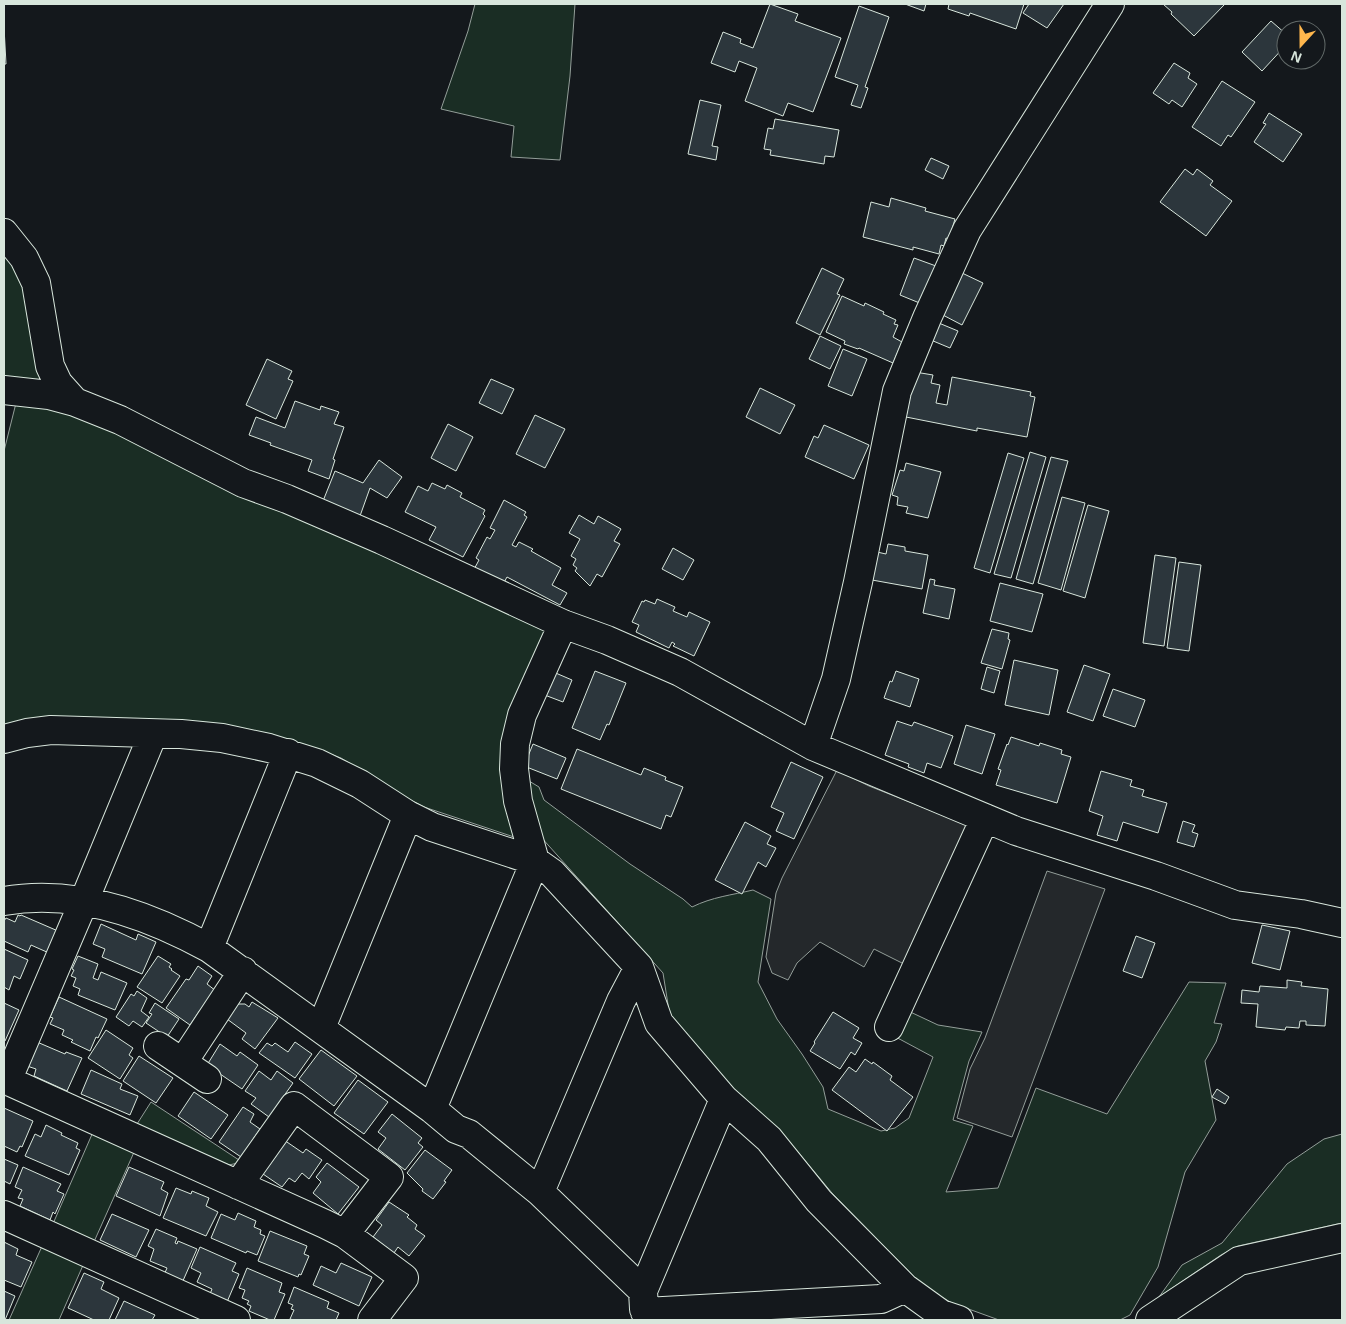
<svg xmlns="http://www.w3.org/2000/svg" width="1346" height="1324" font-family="Helvetica,sans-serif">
<rect width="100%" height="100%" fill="#14181c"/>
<path fill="#1a2d24" stroke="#939e99" d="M 475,4 L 575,4 L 570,76 L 560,160 L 511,157 L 514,126 L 441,109 L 468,31 Z
M 4,246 L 19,263 L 51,385 L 4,382 Z
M 17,399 L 65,408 L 549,629 L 521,697 L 520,839 L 424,807 L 401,795 L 341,758 L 314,748 L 232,727 L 41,717 L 4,725 L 4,451 Z
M 524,778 L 539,787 L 544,800 L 630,864 L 683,899 L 692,907 C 712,897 732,895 753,890 L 771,899 L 758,982 L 777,1019 L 802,1054 L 823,1087 L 828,1109 L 881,1131 L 895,1128 L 909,1118 L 933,1057 L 892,1035 L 904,1009 L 938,1025 L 982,1032 L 969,1061 L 953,1120 L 973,1126 L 946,1192 L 998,1188 L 1036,1088 L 1107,1114 L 1189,982 L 1226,983 L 1214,1023 L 1222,1024 L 1216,1042 L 1205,1061 L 1216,1120 L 1185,1172 L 1158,1267 L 1130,1315 L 1120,1320 L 999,1320 L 952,1303 L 924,1287 L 832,1193 L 782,1133 L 740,1097 L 670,1017 L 663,973 L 540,836 Z
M 151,1102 L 242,1162 L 229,1165 L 137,1124 Z
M 93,1132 L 135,1150 L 93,1244 L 52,1226 Z
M 1342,1134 L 1342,1223 L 1238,1246 L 1221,1255 L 1159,1297 L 1182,1265 L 1222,1243 L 1287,1164 L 1324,1139 Z
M 43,1244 L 84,1263 L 59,1320 L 9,1320 Z"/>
<path fill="#24282b" stroke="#939e99" d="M 837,770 L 869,786 L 973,827 L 908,966 L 874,949 L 864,967 L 820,942 L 797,963 L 788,980 L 772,973 L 766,957 L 776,893 L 782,878 Z
M 1047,871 L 1105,889 L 1012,1137 L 957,1118 L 970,1069 L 985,1038 Z"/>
<path fill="#2c363c" stroke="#d8e6dc" d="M 770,4 L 798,14 L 795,21 L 841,38 L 813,112 L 788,103 L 783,116 L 745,101 L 757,68 L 739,61 L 735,72 L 711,63 L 723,32 L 741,39 L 740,43 L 753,48 Z
M 905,4 L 926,4 L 924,11 Z
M 949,4 L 1024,4 L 1016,29 L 970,13 L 969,16 L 948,9 Z
M 1029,4 L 1064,4 L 1047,28 L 1023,13 Z
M 1163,4 L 1225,4 L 1194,36 L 1171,14 L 1172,12 Z
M 859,6 L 889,17 L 865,87 L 868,88 L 861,108 L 851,105 L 858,85 L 835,77 Z
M 1271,21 L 1286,34 L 1286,45 L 1262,71 L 1242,52 Z
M 4,27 L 6,64 L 4,64 Z
M 1174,63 L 1190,73 L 1188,78 L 1197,84 L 1182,107 L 1172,100 L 1169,104 L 1153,93 Z
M 1222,81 L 1255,102 L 1231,137 L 1228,135 L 1221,146 L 1192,127 Z
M 700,100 L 721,105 L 712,146 L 718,147 L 716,160 L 688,154 Z
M 1269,113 L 1302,134 L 1283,162 L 1254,142 L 1266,124 L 1263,123 Z
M 775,119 L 839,130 L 834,157 L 825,156 L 824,164 L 770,155 L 771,150 L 764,149 L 768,128 L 773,129 Z
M 931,158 L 949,166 L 943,179 L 925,170 Z
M 1185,169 L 1193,175 L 1197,169 L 1213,181 L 1210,185 L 1232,201 L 1206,236 L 1160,202 Z
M 891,198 L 926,208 L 925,211 L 955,219 L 949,239 L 946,238 L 944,246 L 941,245 L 939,254 L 913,247 L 913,250 L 863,237 L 871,202 L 889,207 Z
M 914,258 L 936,266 L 922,304 L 900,295 Z
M 822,268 L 844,279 L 837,294 L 840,295 L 820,335 L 796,323 Z
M 962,273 L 983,283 L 962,325 L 941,314 Z
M 842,296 L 864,306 L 865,303 L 884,312 L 883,314 L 896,320 L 894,324 L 898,325 L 893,337 L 902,342 L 893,363 L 859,348 L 858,349 L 844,344 L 845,341 L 826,332 Z
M 934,321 L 958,331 L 950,348 L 926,338 Z
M 820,336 L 841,346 L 830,369 L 809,359 Z
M 843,349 L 867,359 L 852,396 L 828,386 Z
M 267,359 L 292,371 L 288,379 L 293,381 L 276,419 L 246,405 Z
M 915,372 L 933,375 L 931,383 L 940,385 L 936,403 L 947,405 L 952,377 L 1031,392 L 1030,396 L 1035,397 L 1027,437 L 977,428 L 977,431 L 906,417 Z
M 491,379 L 514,389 L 502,414 L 479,403 Z
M 760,388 L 795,405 L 780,434 L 746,417 Z
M 295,401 L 320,410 L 321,406 L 339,412 L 334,424 L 344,427 L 333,459 L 335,460 L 329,479 L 308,471 L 312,460 L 270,445 L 271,443 L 249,435 L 256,417 L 285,428 Z
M 535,415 L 565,429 L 545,468 L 516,454 Z
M 448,424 L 473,437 L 456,471 L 431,458 Z
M 824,425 L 869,445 L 854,479 L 805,457 L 814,436 L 818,438 Z
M 1030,452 L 1046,457 L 1011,578 L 994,574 Z
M 1008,453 L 1024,458 L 990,573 L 974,568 Z
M 1051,457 L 1068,461 L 1033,584 L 1016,579 Z
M 379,460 L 402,477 L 387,498 L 370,488 L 360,516 L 323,501 L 335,471 L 363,483 Z
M 906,463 L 941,472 L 928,518 L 906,513 L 908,507 L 897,505 L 898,497 L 892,495 L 900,470 L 904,471 Z
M 432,483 L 445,489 L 447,485 L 462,493 L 460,497 L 485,510 L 483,514 L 485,516 L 463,557 L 429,540 L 436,527 L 405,512 L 418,486 L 428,491 Z
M 1062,497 L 1085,503 L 1061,590 L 1038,583 Z
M 504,500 L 526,512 L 524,515 L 527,517 L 512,545 L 516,547 L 519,542 L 533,549 L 531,551 L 561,568 L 552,585 L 567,593 L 560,605 L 507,577 L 501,588 L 472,573 L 479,560 L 476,558 L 487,537 L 490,539 L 495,530 L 490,528 Z
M 1088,505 L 1109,511 L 1085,598 L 1063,591 Z
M 579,515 L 594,524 L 598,516 L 621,529 L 614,541 L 620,544 L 602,577 L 597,574 L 590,586 L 575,571 L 577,568 L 573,565 L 576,559 L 571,556 L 580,539 L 569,533 Z
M 888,544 L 905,547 L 905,551 L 928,555 L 922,589 L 872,580 L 877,552 L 886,554 Z
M 673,548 L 694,560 L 683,580 L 662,569 Z
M 1155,555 L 1176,558 L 1164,646 L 1143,643 Z
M 1179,562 L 1201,565 L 1189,651 L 1167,648 Z
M 930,579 L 935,580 L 934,585 L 955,589 L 949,619 L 923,613 Z
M 1000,583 L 1043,594 L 1032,632 L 990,621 Z
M 657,599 L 675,607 L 673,611 L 687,617 L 689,612 L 710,622 L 694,656 L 673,646 L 675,644 L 672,642 L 669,648 L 636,632 L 639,625 L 632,622 L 642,601 L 644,602 L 645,600 L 655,604 Z
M 992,629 L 1009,633 L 1008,639 L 1010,640 L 1002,669 L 981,663 Z
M 1014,660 L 1058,670 L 1049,715 L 1005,705 Z
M 1084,665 L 1110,674 L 1093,721 L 1067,712 Z
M 987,667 L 1000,671 L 994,693 L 981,689 Z
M 551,671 L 572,680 L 563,702 L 542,694 Z
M 595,671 L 626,683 L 609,725 L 607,724 L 600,740 L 572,728 Z
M 896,671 L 919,679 L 910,707 L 884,698 L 890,681 L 892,682 Z
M 1113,689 L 1145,700 L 1135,727 L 1103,716 Z
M 897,721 L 912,726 L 914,722 L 953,736 L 941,768 L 927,763 L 924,773 L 908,767 L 909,764 L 885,755 Z
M 966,725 L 995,734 L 982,774 L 954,764 Z
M 1011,737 L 1039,746 L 1040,743 L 1062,750 L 1061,754 L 1071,757 L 1057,803 L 996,785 L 1001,770 L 998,769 L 1007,744 L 1008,745 Z
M 533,744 L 566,758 L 557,779 L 524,766 Z
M 577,749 L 641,775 L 644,768 L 666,777 L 665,780 L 683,787 L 671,817 L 666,815 L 661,829 L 561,789 Z
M 791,762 L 823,777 L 794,839 L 776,831 L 784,813 L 771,807 Z
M 1101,771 L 1132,780 L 1130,786 L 1144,790 L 1142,796 L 1167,803 L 1158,833 L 1123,822 L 1117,841 L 1097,835 L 1103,816 L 1089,811 Z
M 1183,821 L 1195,825 L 1192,832 L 1198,834 L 1194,847 L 1177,842 Z
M 745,822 L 771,836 L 767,844 L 776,848 L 766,867 L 758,862 L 742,894 L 715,880 Z
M 18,915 L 20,916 L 21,915 L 58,931 L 49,953 L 31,945 L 28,952 L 4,941 L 4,921 L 6,918 L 15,922 Z
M 101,924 L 136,940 L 138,934 L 156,942 L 142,974 L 102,957 L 105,949 L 93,944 Z
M 1262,925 L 1290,931 L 1280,970 L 1252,963 Z
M 1136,936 L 1155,943 L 1142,978 L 1123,971 Z
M 4,949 L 28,960 L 20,979 L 14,976 L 9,990 L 4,987 Z
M 78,956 L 98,964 L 93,978 L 98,980 L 101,972 L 127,983 L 115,1010 L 78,995 L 80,989 L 73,986 L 76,978 L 71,976 L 74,970 L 72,969 Z
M 158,956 L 171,964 L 169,967 L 172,969 L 171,970 L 180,976 L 162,1003 L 137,987 Z
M 198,966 L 212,976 L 207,984 L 216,991 L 202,1011 L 200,1010 L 190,1025 L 166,1008 L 186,979 L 189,980 Z
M 1287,980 L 1302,982 L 1301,986 L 1328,989 L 1325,1026 L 1306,1025 L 1306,1021 L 1300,1021 L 1299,1028 L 1286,1027 L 1285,1030 L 1256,1027 L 1258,1004 L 1241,1003 L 1242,990 L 1259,992 L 1260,986 L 1287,988 Z
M 137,991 L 147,998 L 141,1011 L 149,1017 L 142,1027 L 133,1021 L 129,1026 L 116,1017 L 131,994 L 134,996 Z
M 59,997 L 107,1019 L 98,1038 L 96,1037 L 90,1051 L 71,1042 L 73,1040 L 62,1035 L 64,1030 L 50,1024 L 53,1018 L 50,1017 Z
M 252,1002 L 278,1018 L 255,1049 L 242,1039 L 246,1033 L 227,1019 L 238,1004 L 245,1004 L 249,1007 Z
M 4,1003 L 19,1010 L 5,1041 L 4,1041 Z
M 155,1003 L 179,1019 L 167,1037 L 146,1023 L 152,1014 L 149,1013 Z
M 833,1012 L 859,1028 L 853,1038 L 862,1043 L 855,1055 L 851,1052 L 840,1069 L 810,1051 L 815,1043 L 814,1042 Z
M 106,1030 L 133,1048 L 129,1055 L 133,1058 L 120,1079 L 88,1058 Z
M 37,1042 L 65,1054 L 66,1052 L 82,1058 L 67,1091 L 34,1076 L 36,1069 L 27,1066 Z
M 295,1042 L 312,1054 L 295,1078 L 259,1053 L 267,1043 L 272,1046 L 275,1043 L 288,1052 Z
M 220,1044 L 237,1056 L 240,1052 L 258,1065 L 242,1089 L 207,1065 Z
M 321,1050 L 357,1076 L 334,1106 L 299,1079 Z
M 139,1056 L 173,1078 L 156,1103 L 123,1081 Z
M 865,1059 L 872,1064 L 873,1062 L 892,1076 L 890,1080 L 913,1097 L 887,1131 L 832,1090 L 849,1067 L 856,1072 Z
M 91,1070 L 122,1084 L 120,1089 L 138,1096 L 130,1115 L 81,1094 Z
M 259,1071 L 271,1080 L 277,1071 L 293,1083 L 269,1117 L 251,1104 L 256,1098 L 245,1091 Z
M 358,1080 L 388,1102 L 364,1134 L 334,1113 Z
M 1217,1089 L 1229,1097 L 1225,1104 L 1212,1097 Z
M 194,1092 L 228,1115 L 211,1139 L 178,1116 Z
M 243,1107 L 254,1114 L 250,1122 L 260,1129 L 241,1157 L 219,1142 Z
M 4,1108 L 33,1121 L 22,1147 L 20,1146 L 17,1152 L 4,1146 Z
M 392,1114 L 422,1138 L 418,1143 L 423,1147 L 405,1170 L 378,1149 L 386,1138 L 378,1132 Z
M 46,1125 L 62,1133 L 61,1135 L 78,1143 L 76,1148 L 80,1150 L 69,1175 L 25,1156 L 35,1134 L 41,1137 Z
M 284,1140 L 303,1153 L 306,1149 L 322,1160 L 309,1179 L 302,1173 L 295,1182 L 289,1178 L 282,1187 L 263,1174 L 276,1156 L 274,1155 Z
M 425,1150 L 452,1170 L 444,1181 L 446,1182 L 433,1199 L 422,1191 L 423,1189 L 407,1173 Z
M 4,1159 L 18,1165 L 10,1184 L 4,1181 Z
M 327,1163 L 359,1187 L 338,1214 L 313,1193 L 321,1182 L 316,1177 Z
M 23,1167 L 61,1184 L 57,1191 L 64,1194 L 55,1214 L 53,1212 L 50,1220 L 20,1206 L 23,1199 L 18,1198 L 22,1190 L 15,1187 Z
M 129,1167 L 164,1182 L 161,1189 L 168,1193 L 160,1216 L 116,1196 Z
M 176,1188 L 191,1194 L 192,1191 L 209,1198 L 206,1206 L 218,1212 L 206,1236 L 163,1218 Z
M 389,1202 L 409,1215 L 407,1217 L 417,1225 L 415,1229 L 425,1236 L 409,1256 L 398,1247 L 394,1253 L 373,1237 L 382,1225 L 376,1220 Z
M 238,1213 L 256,1221 L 254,1227 L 261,1230 L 260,1234 L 265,1236 L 257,1255 L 247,1251 L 246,1253 L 211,1238 L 221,1214 L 235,1220 Z
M 112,1214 L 149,1230 L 136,1257 L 100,1240 Z
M 156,1229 L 177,1238 L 175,1243 L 177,1244 L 178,1241 L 197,1249 L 182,1283 L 164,1275 L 167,1268 L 150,1261 L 154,1249 L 148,1246 Z
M 270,1231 L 307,1246 L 304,1254 L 309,1256 L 301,1275 L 299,1274 L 298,1277 L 258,1261 Z
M 4,1242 L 18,1249 L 16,1255 L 32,1262 L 21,1287 L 4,1280 Z
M 200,1247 L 236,1263 L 232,1271 L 239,1274 L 227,1302 L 210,1294 L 212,1289 L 197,1282 L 201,1273 L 191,1268 Z
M 341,1263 L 372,1277 L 359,1306 L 313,1285 L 321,1266 L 336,1273 Z
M 247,1268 L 282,1283 L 279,1292 L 285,1294 L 274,1320 L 270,1320 L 249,1311 L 251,1306 L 247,1304 L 249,1301 L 242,1298 L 245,1290 L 239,1288 Z
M 84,1273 L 104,1282 L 101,1289 L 119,1298 L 109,1320 L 94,1320 L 68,1308 Z
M 294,1287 L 329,1302 L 327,1308 L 339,1313 L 336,1320 L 294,1320 L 290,1319 L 294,1310 L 291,1309 L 293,1305 L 288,1303 Z
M 4,1291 L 15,1296 L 5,1320 L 4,1320 Z
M 124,1301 L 155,1315 L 152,1320 L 115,1320 Z"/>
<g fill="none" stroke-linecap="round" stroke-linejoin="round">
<g stroke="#d8e6dc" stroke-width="30">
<path id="minor" d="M 4,233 L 24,258 L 36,283 L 50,366 L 58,383 L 75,402 L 120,420 L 243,483 L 287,499 L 382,540 L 563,624 L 607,640 L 680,672 L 813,746 L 1016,831 L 1156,876 L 1235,905 L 1301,914 L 1342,923
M 4,390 L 49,395 L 75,402
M 4,739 L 27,733 L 51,730 L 181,734 L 222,738 L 269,748 L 317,763 L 360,784 L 408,815 L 432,827 L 535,861 L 552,873 L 639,967 L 659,1023 L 724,1099 L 769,1139 L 819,1201 L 905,1288 L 941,1314 L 959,1320
M 813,746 L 836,679 L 858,582 L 897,391 L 927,318 L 967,230 L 1110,4
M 4,901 C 75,888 147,914 209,948 L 432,1109 L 456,1129 L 469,1134 L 540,1192 L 643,1291
M 209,948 L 288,753
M 889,1027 L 985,818
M 321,1028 L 408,815
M 158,1046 L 207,1079
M 183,1062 L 243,971
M 4,1079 L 325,1224 L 345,1234 L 404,1278 L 372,1320
M 7,1081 L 84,901 L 153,734
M 432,1109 L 535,861 L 518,801 L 514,769 L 515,744 L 522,715 L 563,624
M 238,1185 L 294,1106 L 389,1177 L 345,1234
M 540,1192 L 621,1001 L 639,967
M 4,1215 L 236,1320
M 644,1309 L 643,1291 L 724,1099
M 645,1312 L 881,1299 L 905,1288
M 1150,1320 L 1239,1261 L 1342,1238"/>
</g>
<use href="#minor" stroke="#14181c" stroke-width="28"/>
</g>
<rect width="1346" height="1324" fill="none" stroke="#d8e6dc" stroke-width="10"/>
<g transform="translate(1301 45) rotate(201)"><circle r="24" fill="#14181c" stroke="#626a69"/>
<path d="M0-4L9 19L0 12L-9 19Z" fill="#ffb74d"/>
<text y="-8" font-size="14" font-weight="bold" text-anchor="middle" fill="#d8e6dc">N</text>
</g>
</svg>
